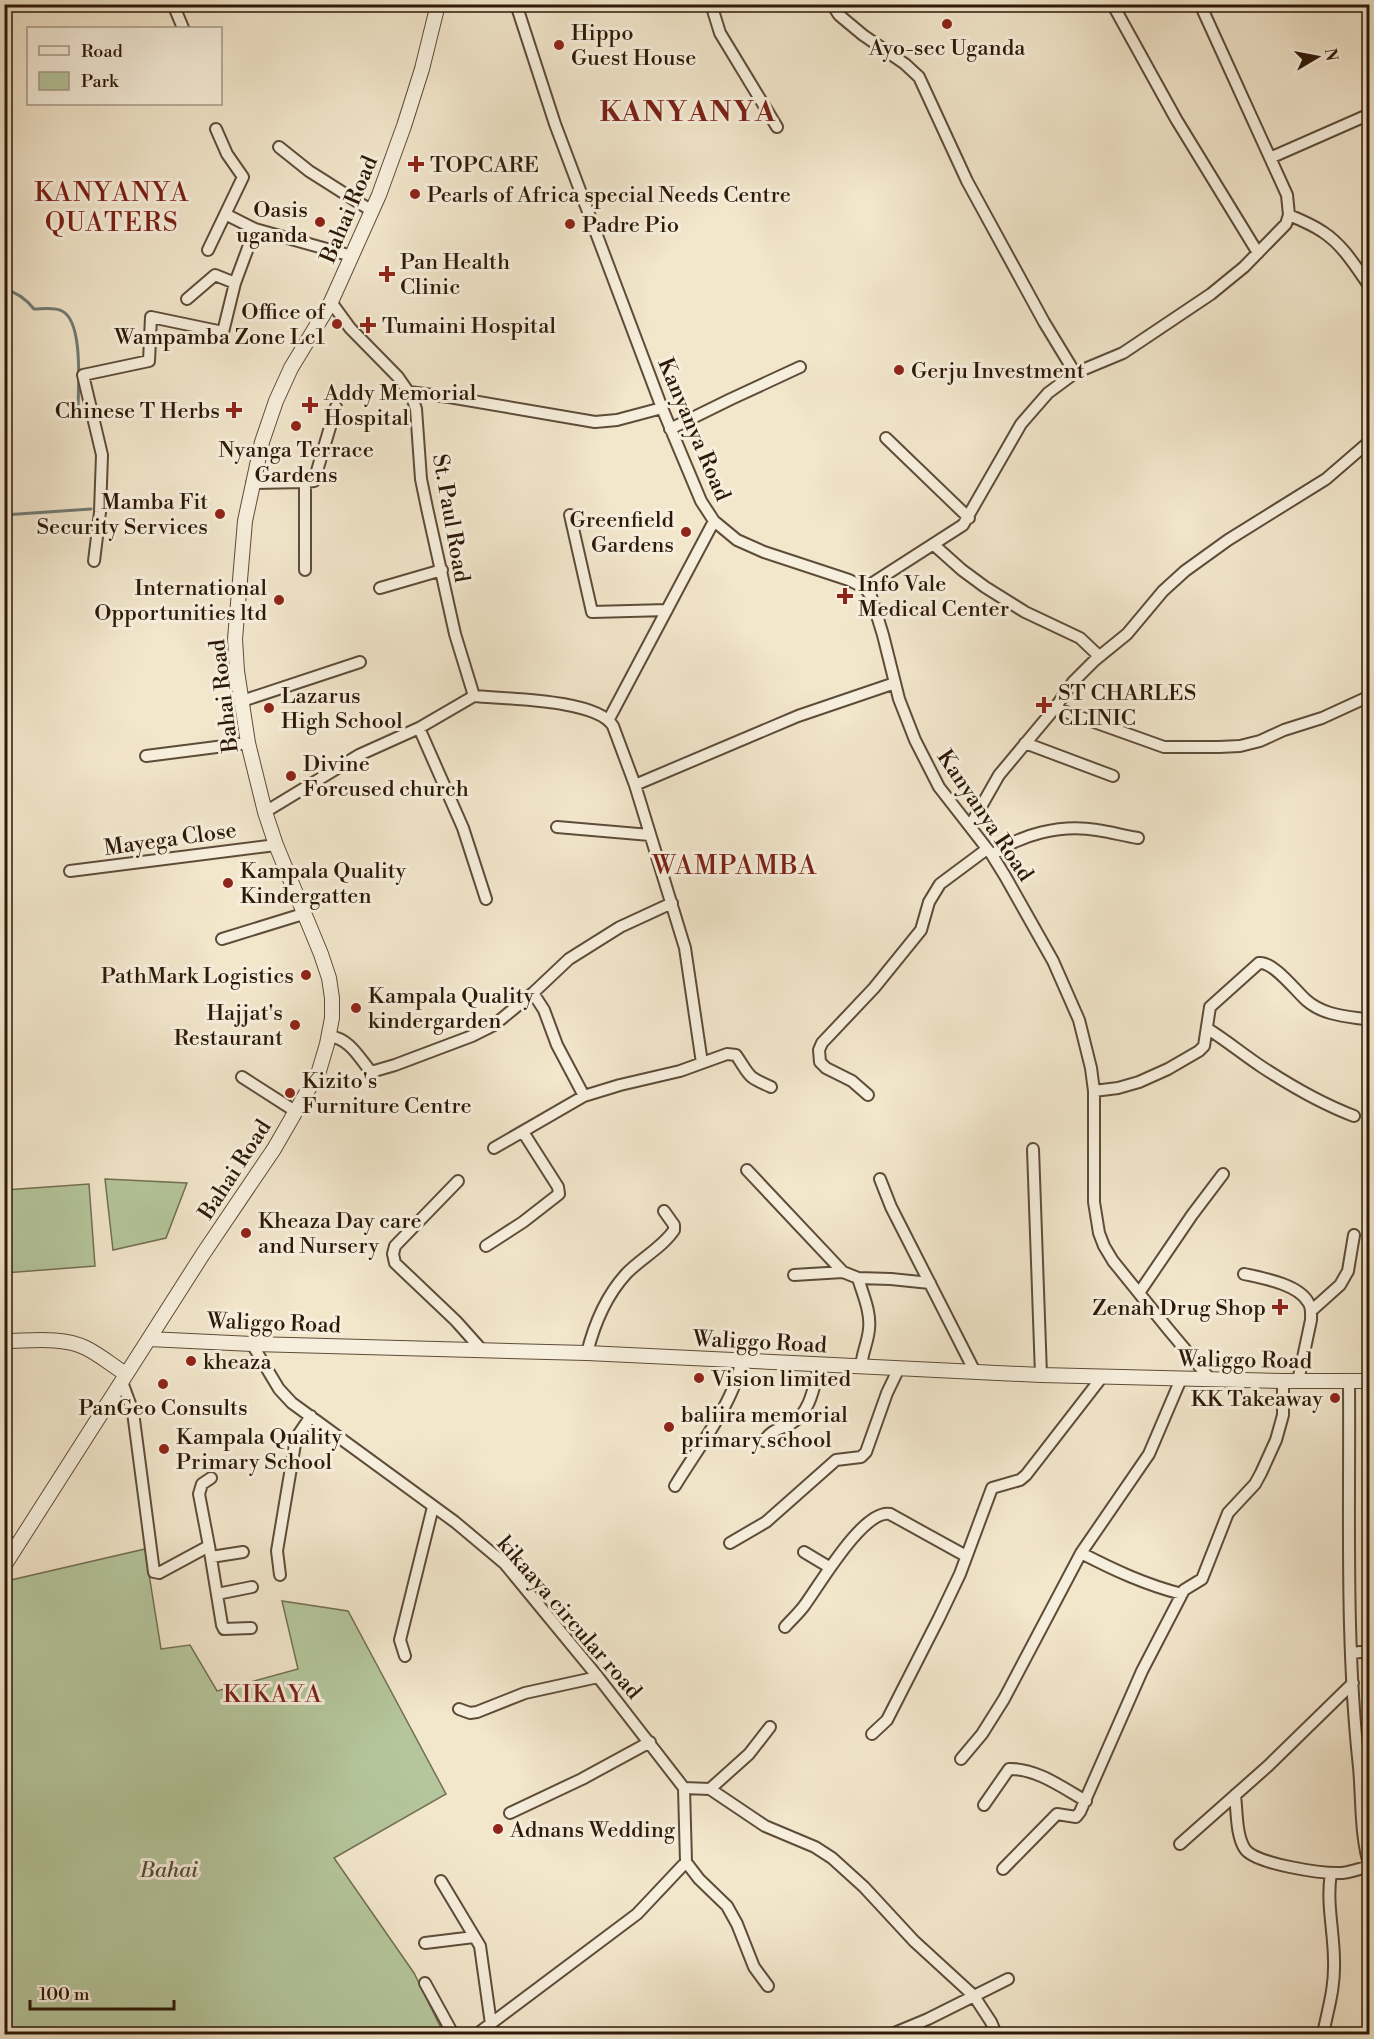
<svg xmlns="http://www.w3.org/2000/svg" width="1374" height="2039" font-family="'Libre Bodoni',serif">
<rect width="100%" height="100%" fill="#f2e6cb"/>
<filter id="stains"><feTurbulence type="fractalNoise" baseFrequency=".00333" numOctaves="4"/><feColorMatrix values="0 0 0 0 .2 0 0 0 0 .09 0 0 0 0 .02 0 0 0 .5 -.17"/></filter>
<radialGradient id="worn" r=".72"><stop offset=".6" stop-color="#630" stop-opacity="0"/><stop offset="1" stop-color="#630" stop-opacity=".3"/></radialGradient>
<path fill="#b5c69c" stroke="#717052" stroke-width="1.5" d="M 105,1179 L 187,1183 L 166,1238 L 113,1250 Z
M 89,1184 L 95,1266 L 5,1273 L 5,1190 Z
M 145,1549 L 161,1649 L 190,1645 L 217,1691 L 298,1669 L 282,1601 L 348,1611 L 446,1794 L 334,1858 L 414,1973 L 444,2034 L 5,2034 L 5,1588 L 11,1580 Z"/>
<g fill="none" stroke-linecap="round" stroke-linejoin="round">
<path stroke="#717b76" stroke-width="3" d="M 4,289 C 17,292 26,299 34,309 C 42,309 55,307 62,311 C 84,322 78,388 78,411
M 4,515 L 91,509"/>
<g stroke="#5e4c39" stroke-width="14">
<path id="minor" d="M 173,4 L 183,28
M 516,4 L 555,124 L 662,408 L 701,501 L 714,521 L 737,540 L 764,552 L 849,580 L 865,588 L 871,596 L 883,635 L 899,699 L 915,740 L 939,787 L 992,855 L 1005,876 L 1053,961 L 1079,1020 L 1091,1068 L 1094,1091 L 1094,1202 L 1099,1233 L 1104,1246 L 1113,1261 L 1168,1329 L 1210,1379
M 711,4 L 720,33 L 777,127
M 832,4 L 839,15 L 863,35 L 905,64 L 919,77 L 967,181 L 1044,322 L 1075,373
M 1113,5 L 1176,119 L 1258,253
M 279,147 L 309,171 L 372,211
M 1270,158 L 1370,114
M 227,215 L 255,229 L 352,256
M 1289,215 C 1301,220 1313,225 1323,232 C 1343,245 1356,267 1370,287
M 208,250 L 243,177 L 227,154 L 216,129
M 187,299 L 215,275 L 235,283
M 331,302 L 350,328 L 398,377 L 412,397 L 416,409 L 421,479 L 427,508 L 455,634 L 474,696
M 409,392 L 449,397 L 595,422 L 617,420 L 662,408
M 670,429 L 731,399 L 800,367
M 886,438 L 969,518
M 305,482 L 314,481 L 336,407
M 252,483 L 305,482 L 305,570
M 570,515 L 592,612 L 667,610
M 934,545 L 962,570 L 985,587 L 1025,612 L 1080,638 L 1099,656
M 94,561 L 100,512 L 102,455 L 83,375 L 149,361 L 151,317 L 223,332 L 235,283 L 255,229
M 380,588 L 442,570
M 865,588 L 963,525 L 1021,424 L 1048,393 L 1075,373 L 1123,353 L 1211,294 L 1244,267 L 1286,224 L 1289,215 L 1287,195 L 1200,4
M 474,696 C 505,699 597,699 613,726 L 635,785 L 685,948 L 702,1063
M 242,701 L 360,662
M 1055,708 L 1164,747 L 1219,747 L 1240,746 L 1260,741 L 1284,730 L 1322,718 L 1370,696
M 609,719 L 714,521
M 419,728 L 463,828 L 486,899
M 1025,743 L 1113,776
M 146,756 L 248,743
M 635,785 L 798,716 L 895,683
M 265,812 L 359,755 L 419,728 L 474,696
M 970,826 L 999,775 L 1055,708 L 1073,682 L 1095,660 L 1127,634 L 1163,591 L 1185,571 L 1228,540 L 1326,479 L 1370,441
M 557,827 L 650,835
M 992,855 C 1021,834 1061,824 1097,830 C 1111,832 1125,836 1138,838
M 70,871 L 276,845
M 222,939 L 303,914
M 533,993 L 544,1010 L 557,1045 L 584,1096
M 1208,1029 C 1227,1041 1244,1055 1262,1067 C 1291,1086 1322,1104 1354,1116
M 329,1036 C 350,1039 358,1056 371,1072 L 395,1065 L 472,1036 L 494,1025 L 533,993 L 569,959 L 620,927 L 672,903
M 242,1077 L 295,1111
M 1094,1091 L 1118,1088 L 1139,1082 L 1168,1069 L 1199,1051 L 1204,1046 L 1210,1007 L 1259,963 C 1273,961 1295,990 1306,1000 C 1324,1016 1347,1016 1370,1020
M 868,1095 L 852,1081 L 826,1068 L 820,1062 L 819,1050 L 822,1043 L 874,988 L 921,930 L 929,902 L 940,884 L 987,849
M 494,1148 L 584,1096 L 620,1085 L 680,1071 L 727,1054 L 736,1055 C 751,1077 746,1076 771,1087
M 1033,1149 L 1041,1375
M 747,1170 L 843,1272 L 858,1278 L 891,1279 L 930,1283
M 880,1179 L 891,1207 L 975,1372
M 458,1181 L 395,1246 L 393,1254 L 395,1263 L 456,1321 L 481,1349
M 486,1246 L 523,1222 L 559,1194 L 558,1187 L 523,1132
M 1244,1274 C 1262,1278 1298,1284 1308,1302 C 1312,1307 1311,1314 1311,1320 L 1298,1381
M 794,1275 L 843,1272
M 858,1278 C 863,1295 871,1312 869,1329 C 868,1342 862,1353 861,1367
M 1139,1293 L 1192,1215 L 1223,1174
M 1311,1311 L 1340,1285 L 1348,1271 L 1354,1235
M 252,1344 L 279,1389 L 292,1403 L 455,1522 L 505,1564 L 598,1677 L 684,1788
M 587,1353 C 594,1325 606,1296 626,1274 C 640,1259 663,1247 674,1230 L 674,1225 L 664,1211
M 1349,1381 C 1350,1510 1345,1639 1359,1767 C 1362,1800 1360,1836 1370,1867
M 122,1382 L 133,1412 L 154,1572 L 159,1573 L 209,1546 L 199,1494 L 202,1484 L 211,1478
M 764,1441 C 773,1428 780,1430 792,1423 C 811,1412 814,1385 820,1364
M 675,1486 C 695,1452 737,1399 741,1360
M 4,1539 L 16,1547
M 730,1543 L 766,1522 L 836,1460 L 861,1457 L 866,1452 L 887,1393 L 899,1368
M 209,1546 L 222,1625 L 224,1629 L 251,1628
M 804,1552 L 829,1567
M 1081,1553 C 1114,1570 1146,1585 1182,1594
M 211,1557 L 243,1552
M 280,1575 L 277,1551 L 296,1438 L 311,1416
M 217,1594 L 252,1587
M 785,1627 C 791,1620 798,1614 804,1606 C 819,1586 863,1509 890,1514 L 966,1556
M 1352,1653 L 1370,1651
M 405,1656 L 400,1640 L 433,1507
M 459,1709 L 470,1713 L 477,1712 L 525,1693 L 598,1677
M 872,1734 L 887,1720 L 939,1618 L 960,1574 L 992,1488 L 1020,1480 L 1026,1475 L 1102,1377
M 961,1759 L 982,1734 L 1004,1699 L 1081,1553 L 1149,1454 L 1181,1379
M 684,1788 L 710,1789 L 765,1826 L 815,1847 L 832,1858 L 864,1887 L 914,1941 L 974,1996 L 991,2022 L 996,2034
M 710,1789 L 749,1754 L 770,1727
M 1235,1795 C 1237,1811 1236,1836 1245,1849 C 1255,1864 1323,1874 1342,1873 C 1351,1872 1360,1869 1369,1866
M 984,1805 L 1009,1769 C 1036,1768 1063,1788 1086,1801
M 510,1813 L 582,1779 L 650,1742
M 1180,1844 L 1268,1766 L 1353,1683
M 686,1862 L 699,1879 L 727,1906 L 737,1924 L 754,1967 L 768,1986
M 1003,1869 L 1057,1814 L 1076,1817 L 1080,1812 L 1142,1671 L 1184,1590 L 1202,1579 L 1228,1513 L 1255,1484 L 1261,1473 L 1276,1440 L 1283,1415 L 1283,1381
M 441,1881 L 480,1946 L 491,2024
M 425,1943 L 474,1937
M 425,1983 L 453,2034
M 477,2034 L 637,1914 L 686,1862 L 684,1788
M 892,2034 L 928,2019 L 1008,1979
M 1323,2034 C 1328,2009 1335,1988 1334,1961 C 1334,1931 1326,1903 1331,1873"/>
</g>
<g stroke="#5e4c39" stroke-width="16">
<path id="tertiary" d="M 149,1339 L 252,1344 L 587,1353 L 1041,1375 L 1283,1381 L 1370,1381
M 4,1341 C 30,1341 62,1336 86,1348 C 100,1355 113,1366 126,1374
M 4,1566 L 203,1254 L 274,1149 L 319,1071 L 327,1044 L 332,1018 L 332,998 L 329,978 L 321,954 L 276,845 L 265,812 L 248,743 L 237,671 L 235,639 L 245,521 L 262,442 L 276,401 L 291,368 L 331,302 L 379,195 L 404,126 L 422,69 L 438,4"/>
</g>
<use href="#minor" stroke="#f7efdd" stroke-width="10"/>
<use href="#tertiary" stroke="#f7efdd" stroke-width="14"/>
</g>
<g fill="#8f2418" stroke="#f7efdd" stroke-width="2">
<circle cx="947" cy="24" r="6"/>
<circle cx="559" cy="45" r="6"/>
<path d="M413 155h6v6h6v6h-6v6h-6v-6h-6v-6h6z"/>
<circle cx="415" cy="194" r="6"/>
<circle cx="320" cy="222" r="6"/>
<circle cx="570" cy="224" r="6"/>
<path d="M384 265h6v6h6v6h-6v6h-6v-6h-6v-6h6z"/>
<circle cx="337" cy="324" r="6"/>
<path d="M365 316h6v6h6v6h-6v6h-6v-6h-6v-6h6z"/>
<circle cx="899" cy="370" r="6"/>
<path d="M307 396h6v6h6v6h-6v6h-6v-6h-6v-6h6z"/>
<path d="M231 401h6v6h6v6h-6v6h-6v-6h-6v-6h6z"/>
<circle cx="296" cy="426" r="6"/>
<circle cx="220" cy="514" r="6"/>
<circle cx="686" cy="532" r="6"/>
<path d="M842 587h6v6h6v6h-6v6h-6v-6h-6v-6h6z"/>
<circle cx="279" cy="600" r="6"/>
<path d="M1041 696h6v6h6v6h-6v6h-6v-6h-6v-6h6z"/>
<circle cx="269" cy="708" r="6"/>
<circle cx="291" cy="776" r="6"/>
<circle cx="228" cy="883" r="6"/>
<circle cx="306" cy="975" r="6"/>
<circle cx="356" cy="1008" r="6"/>
<circle cx="295" cy="1025" r="6"/>
<circle cx="290" cy="1093" r="6"/>
<circle cx="246" cy="1233" r="6"/>
<path d="M1277 1298h6v6h6v6h-6v6h-6v-6h-6v-6h6z"/>
<circle cx="191" cy="1361" r="6"/>
<circle cx="699" cy="1378" r="6"/>
<circle cx="163" cy="1384" r="6"/>
<circle cx="1335" cy="1398" r="6"/>
<circle cx="669" cy="1427" r="6"/>
<circle cx="164" cy="1449" r="6"/>
<circle cx="498" cy="1829" r="6"/>
</g>
<g text-anchor="middle" stroke-width="6" stroke-linejoin="round" paint-order="stroke">
<g font-size="22" fill="#2d1908" stroke="#f7efdd" text-anchor="start">
<text x="571" y="40">Hippo<tspan x="571" dy="25">Guest House</tspan></text>
<text x="947" y="55" text-anchor="middle">Ayo-sec Uganda</text>
<text x="430" y="172">TOPCARE</text>
<text x="427" y="202">Pearls of Africa special Needs Centre</text>
<text x="308" y="217" text-anchor="end">Oasis<tspan x="308" dy="25">uganda</tspan></text>
<text x="582" y="232">Padre Pio</text>
<text x="400" y="269">Pan Health<tspan x="400" dy="25">Clinic</tspan></text>
<text x="325" y="319" text-anchor="end">Office of<tspan x="325" dy="25">Wampamba Zone Lc1</tspan></text>
<text x="382" y="333">Tumaini Hospital</text>
<text x="911" y="378">Gerju Investment</text>
<text x="324" y="400">Addy Memorial<tspan x="324" dy="25">Hospital</tspan></text>
<text x="220" y="418" text-anchor="end">Chinese T Herbs</text>
<text x="296" y="457" text-anchor="middle">Nyanga Terrace<tspan x="296" dy="25">Gardens</tspan></text>
<text x="208" y="509" text-anchor="end">Mamba Fit<tspan x="208" dy="25">Security Services</tspan></text>
<text x="674" y="527" text-anchor="end">Greenfield<tspan x="674" dy="25">Gardens</tspan></text>
<text x="858" y="591">Info Vale<tspan x="858" dy="25">Medical Center</tspan></text>
<text x="267" y="595" text-anchor="end">International<tspan x="267" dy="25">Opportunities ltd</tspan></text>
<text x="1058" y="700">ST CHARLES<tspan x="1058" dy="25">CLINIC</tspan></text>
<text x="281" y="703">Lazarus<tspan x="281" dy="25">High School</tspan></text>
<text x="303" y="771">Divine<tspan x="303" dy="25">Forcused church</tspan></text>
<text x="240" y="878">Kampala Quality<tspan x="240" dy="25">Kindergatten</tspan></text>
<text x="294" y="983" text-anchor="end">PathMark Logistics</text>
<text x="368" y="1003">Kampala Quality<tspan x="368" dy="25">kindergarden</tspan></text>
<text x="283" y="1020" text-anchor="end">Hajjat's<tspan x="283" dy="25">Restaurant</tspan></text>
<text x="302" y="1088">Kizito's<tspan x="302" dy="25">Furniture Centre</tspan></text>
<text x="258" y="1228">Kheaza Day care<tspan x="258" dy="25">and Nursery</tspan></text>
<text x="1266" y="1315" text-anchor="end">Zenah Drug Shop</text>
<text x="203" y="1369">kheaza</text>
<text x="711" y="1386">Vision limited</text>
<text x="1323" y="1406" text-anchor="end">KK Takeaway</text>
<text x="163" y="1415" text-anchor="middle">PanGeo Consults</text>
<text x="681" y="1422">baliira memorial<tspan x="681" dy="25">primary school</tspan></text>
<text x="176" y="1444">Kampala Quality<tspan x="176" dy="25">Primary School</tspan></text>
<text x="510" y="1837">Adnans Wedding</text>
</g>
<g font-size="22" fill="#2d1908" stroke="#f7efdd">
<text transform="translate(348 209) rotate(-67)" y="8">Bahai Road</text>
<text transform="translate(695 429) rotate(67)" y="8">Kanyanya Road</text>
<text transform="translate(452 518) rotate(80)" y="8">St. Paul Road</text>
<text transform="translate(223 696) rotate(-97)" y="8">Bahai Road</text>
<text transform="translate(986 815) rotate(56)" y="8">Kanyanya Road</text>
<text transform="translate(170 838) rotate(-8)" y="8">Mayega Close</text>
<text transform="translate(234 1169) rotate(-57)" y="8">Bahai Road</text>
<text transform="translate(274 1322) rotate(2)" y="8">Waliggo Road</text>
<text transform="translate(760 1341) rotate(3)" y="8">Waliggo Road</text>
<text transform="translate(1245 1359) rotate(1)" y="8">Waliggo Road</text>
<text transform="translate(570 1617) rotate(49)" y="8">kikaaya circular road</text>
</g>
<g font-size="22" font-style="italic" fill="#564d34" stroke="#f7efdd">
<text x="169" y="1877">Bahai</text>
</g>
<g font-size="24" letter-spacing="1.5" fill="#7a1f14" stroke="#f7efdd">
<text x="273" y="1702">KIKAYA</text>
</g>
<g font-size="26" letter-spacing="1.5" fill="#7a1f14" stroke="#f7efdd">
<text x="112" y="201">KANYANYA<tspan x="112" dy="30">QUATERS</tspan></text>
<text x="735" y="874">WAMPAMBA</text>
</g>
<g font-size="28" font-weight="bold" letter-spacing="1.5" fill="#7a1f14" stroke="#f7efdd">
<text x="688" y="121">KANYANYA</text>
</g>
</g>
<rect width="1374" height="2039" fill="none" stroke="#f2e6cb" stroke-width="24"/>
<rect x="6" y="6" width="1362" height="2027" fill="none" stroke="#2d1908" stroke-width="3"/>
<rect x="12" y="12" width="1350" height="2015" fill="none" stroke="#2d1908" stroke-width="1.5"/>
<rect x="27" y="27" width="195" height="78" fill="#f7efdd" stroke="#a69988" stroke-width="1.5"/>
<rect x="39" y="46" width="30" height="9" fill="#f7efdd" stroke="#a69988" stroke-width="1.5"/>
<text x="81" y="57" font-size="18" fill="#2d1908">Road</text>
<rect x="39" y="72" width="30" height="18" fill="#b5c69c" stroke="#a69988" stroke-width="1.5"/>
<text x="81" y="87" font-size="18" fill="#2d1908">Park</text>
<g transform="translate(1317 57) rotate(80)" stroke="#f7efdd" stroke-width="4.5" paint-order="stroke">
<path d="M0-4.5L10 22L0 15L-10 22Z" fill="#2d1908"/>
<text y="-9" font-size="16" font-weight="bold" text-anchor="middle" fill="#2d1908">N</text>
</g>
<path d="M30 2000v9h144v-9" fill="none" stroke="#2d1908" stroke-width="3"/>
<text x="39" y="2000" font-size="18" fill="#2d1908" stroke="#f7efdd" stroke-width="4.5" paint-order="stroke">100 m</text>
<rect width="100%" height="100%" filter="url(#stains)"/>
<rect width="100%" height="100%" fill="url(#worn)"/>
</svg>
